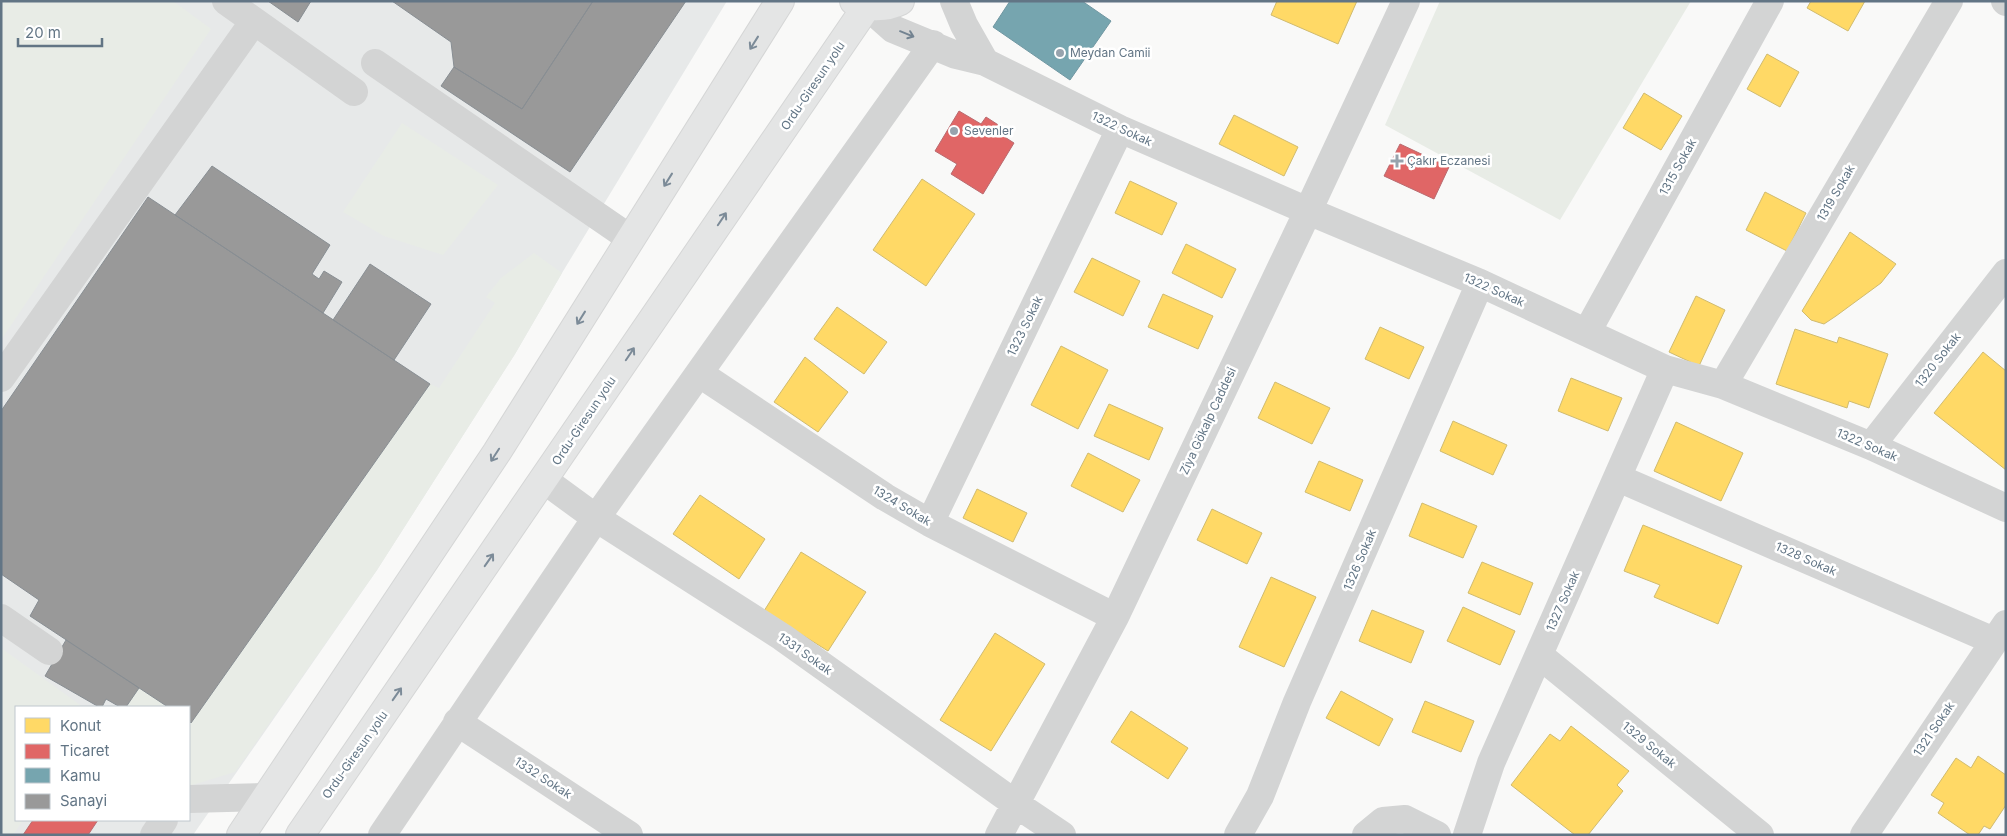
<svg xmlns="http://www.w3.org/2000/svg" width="2007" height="836" font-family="Inter,sans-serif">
<rect width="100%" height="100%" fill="#f9f9f8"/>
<path fill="#e7e9e9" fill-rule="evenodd" d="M 1,1 L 727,1 L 562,273 L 515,354 L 377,570 L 193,835 L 1,835 ZM 16,707 L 189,707 L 189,820 L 16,820 Z"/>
<path fill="#e8ece6" d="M 1,1 L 173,1 L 211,29 L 1,340 Z
M 1440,1 L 1691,1 L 1560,220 L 1385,125 Z
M 402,123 L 498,185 L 443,255 L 384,236 L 343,212 Z
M 534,253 L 562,273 L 515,354 L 377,570 L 235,772 L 189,786 L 189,721 L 192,722 L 430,384 L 439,388 L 495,303 L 486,297 L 501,278 Z
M 1,648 L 83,707 L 16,707 L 16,820 L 23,820 L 13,835 L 1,835 Z
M 139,688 L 168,707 L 126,707 Z"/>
<path fill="#ffd966" stroke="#d0bb6f" d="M 1277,1 L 1357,1 L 1338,44 L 1271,15 Z
M 1811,1 L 1865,1 L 1848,31 L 1807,8 Z
M 1767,54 L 1799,72 L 1780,107 L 1747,89 Z
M 1644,93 L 1682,116 L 1661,150 L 1623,128 Z
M 1234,115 L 1298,147 L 1284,176 L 1219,144 Z
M 922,179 L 975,214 L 926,286 L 873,250 Z
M 1130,181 L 1177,203 L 1162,235 L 1115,213 Z
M 1765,192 L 1806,213 L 1787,251 L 1746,230 Z
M 1850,232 L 1896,264 L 1881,283 L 1836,316 L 1824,324 L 1811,320 L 1802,311 Z
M 1186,244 L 1236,269 L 1222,298 L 1172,273 Z
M 1092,258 L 1140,281 L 1123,316 L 1074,292 Z
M 1163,294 L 1213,316 L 1198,349 L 1148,327 Z
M 1696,296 L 1725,310 L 1699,366 L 1669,352 Z
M 837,307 L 887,342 L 864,374 L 814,339 Z
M 1380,327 L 1424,347 L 1409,379 L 1365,359 Z
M 1795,329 L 1837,343 L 1839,337 L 1888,354 L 1869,408 L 1849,401 L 1847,408 L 1776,384 Z
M 1061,346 L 1108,370 L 1078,429 L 1031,405 Z
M 1983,352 L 2006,371 L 2006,470 L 1934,413 Z
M 805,357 L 848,392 L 818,432 L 774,402 Z
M 1571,378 L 1622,398 L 1608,431 L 1558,411 Z
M 1275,382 L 1330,408 L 1312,444 L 1258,418 Z
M 1109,404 L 1163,428 L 1149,460 L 1094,436 Z
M 1453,421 L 1507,445 L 1493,475 L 1440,451 Z
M 1676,422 L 1743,453 L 1721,501 L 1654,471 Z
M 1088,453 L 1140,480 L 1123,512 L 1071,486 Z
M 1319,461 L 1363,480 L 1350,511 L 1305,492 Z
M 977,489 L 1027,513 L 1013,542 L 963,518 Z
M 700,495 L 765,539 L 739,579 L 673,534 Z
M 1422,503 L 1477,526 L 1463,558 L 1409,536 Z
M 1212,509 L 1262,533 L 1247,564 L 1197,540 Z
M 1643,525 L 1742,566 L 1718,624 L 1654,597 L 1660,585 L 1624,571 Z
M 801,552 L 866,592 L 828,651 L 764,611 Z
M 1482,562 L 1533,583 L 1520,615 L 1468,593 Z
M 1271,577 L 1316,597 L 1284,667 L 1239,647 Z
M 1463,607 L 1515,631 L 1500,665 L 1447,641 Z
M 1372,610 L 1424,631 L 1411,663 L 1359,641 Z
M 995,633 L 1045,664 L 991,751 L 940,720 Z
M 1341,691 L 1393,719 L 1379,746 L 1326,718 Z
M 1425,701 L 1474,721 L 1461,752 L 1412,732 Z
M 1131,711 L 1188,748 L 1168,779 L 1111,742 Z
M 1571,726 L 1629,771 L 1617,785 L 1623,791 L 1588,835 L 1575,835 L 1511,785 L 1550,734 L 1560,741 Z
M 1978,756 L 2006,775 L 2006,805 L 1990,829 L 1984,826 L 1978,835 L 1970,835 L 1938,813 L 1944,803 L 1931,795 L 1956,758 L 1971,768 Z"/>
<path fill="#e06666" stroke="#ba6a6f" d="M 959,111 L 981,124 L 986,117 L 1003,128 L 997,132 L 1014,143 L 983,194 L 951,174 L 957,164 L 935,151 Z
M 1400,144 L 1449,167 L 1434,199 L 1384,176 Z
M 33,820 L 98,820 L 88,835 L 23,835 Z"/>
<path fill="#76a5af" stroke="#7097a2" d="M 1010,1 L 1082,1 L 1111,21 L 1070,80 L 993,27 Z"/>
<path fill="#999" stroke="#888e93" d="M 268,1 L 311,1 L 298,22 Z
M 392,1 L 593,1 L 522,109 L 454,67 L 451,42 Z
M 593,1 L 686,1 L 570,172 L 441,86 L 454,67 L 522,109 Z
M 212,166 L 330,245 L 312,274 L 319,279 L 324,271 L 342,282 L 323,313 L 175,215 Z
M 148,197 L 430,384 L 191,723 L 189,721 L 189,707 L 168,707 L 30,616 L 39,600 L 1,574 L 1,411 Z
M 370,264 L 431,304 L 394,360 L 333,320 Z
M 66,640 L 139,688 L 126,707 L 120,707 L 106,699 L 102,707 L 99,707 L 45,676 Z"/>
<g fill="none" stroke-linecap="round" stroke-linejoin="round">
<g stroke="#d5d6d6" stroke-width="30">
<path id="highway" d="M 854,1 C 868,8 886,8 900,1
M 241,835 L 497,452 L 780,1
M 300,835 L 867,6"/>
</g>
<path stroke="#d3d4d4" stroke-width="28" d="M 226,1 L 354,92
M 2005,1 L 2006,2
M 867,6 L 893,29 L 956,55 L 985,62 L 964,25 L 954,1
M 985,62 L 1120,129 L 1308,211 L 1480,283 L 1665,369 L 1723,385 L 1871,446 L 2006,508
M 375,63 L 631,239
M 1587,332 L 1770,1
M 700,374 L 885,497 L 930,523 L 1115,617
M 1,378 L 254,21
M 1723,385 L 1949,1
M 1871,446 L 2006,273
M 1618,478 L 1994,641
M 544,480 L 596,518 L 782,637 L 1016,804 L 1062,835
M 930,523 L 1120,129
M 1,618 L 49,651
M 1539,655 L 1760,835
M 457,722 L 629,835
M 189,799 L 267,797
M 154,835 L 164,820
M 382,835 L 596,518 L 933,44
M 999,835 L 1115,617 L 1308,211 L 1406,1
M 1238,835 L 1260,796 L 1297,702 L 1480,283
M 1366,835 L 1383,821 L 1405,819 L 1437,835
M 1467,835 L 1491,763 L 1665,369
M 1864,835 L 2006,624"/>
<use href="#highway" stroke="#e4e5e5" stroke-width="28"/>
</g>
<defs><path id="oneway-shaft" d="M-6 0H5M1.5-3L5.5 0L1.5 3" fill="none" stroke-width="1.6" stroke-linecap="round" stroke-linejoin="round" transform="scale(1.25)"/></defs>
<use stroke="#738391" href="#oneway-shaft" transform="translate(907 34) rotate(22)"/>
<g stroke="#7c8b98">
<use href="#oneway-shaft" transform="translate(754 43) rotate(122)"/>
<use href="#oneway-shaft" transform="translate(668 180) rotate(122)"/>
<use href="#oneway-shaft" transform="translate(722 219) rotate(-56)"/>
<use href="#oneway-shaft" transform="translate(581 318) rotate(122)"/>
<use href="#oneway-shaft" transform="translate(630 354) rotate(-56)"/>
<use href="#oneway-shaft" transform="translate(495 455) rotate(123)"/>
<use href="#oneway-shaft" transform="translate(489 560) rotate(-55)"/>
<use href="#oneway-shaft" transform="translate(397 694) rotate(-55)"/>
</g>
<g fill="#97a3ad" stroke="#fff" stroke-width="2">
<circle cx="1060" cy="53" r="5"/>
<circle cx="954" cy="131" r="5"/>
<path d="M1394.5 153.5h5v5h5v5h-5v5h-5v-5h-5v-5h5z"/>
</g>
<g text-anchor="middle" stroke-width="5" stroke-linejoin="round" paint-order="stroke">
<g font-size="12" fill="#627585" stroke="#fff" text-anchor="start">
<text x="1070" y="57">Meydan Camii</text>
<text x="964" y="135">Sevenler</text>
<text x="1407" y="165">Çakır Eczanesi</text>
</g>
<g font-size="12" fill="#627585" stroke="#fff">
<text transform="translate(813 86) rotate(-56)" y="4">Ordu-Giresun yolu</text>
<text transform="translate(1122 129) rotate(25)" y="4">1322 Sokak</text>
<text transform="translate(1678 167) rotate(-61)" y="4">1315 Sokak</text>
<text transform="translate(1836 193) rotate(-60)" y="4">1319 Sokak</text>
<text transform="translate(1494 290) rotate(24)" y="4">1322 Sokak</text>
<text transform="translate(1025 326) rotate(-64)" y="4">1323 Sokak</text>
<text transform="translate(1938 360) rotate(-52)" y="4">1320 Sokak</text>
<text transform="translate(584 421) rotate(-56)" y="4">Ordu-Giresun yolu</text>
<text transform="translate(1208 421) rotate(-65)" y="4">Ziya Gökalp Caddesi</text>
<text transform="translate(1867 445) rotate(23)" y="4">1322 Sokak</text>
<text transform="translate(902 506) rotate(31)" y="4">1324 Sokak</text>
<text transform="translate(1806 559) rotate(24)" y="4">1328 Sokak</text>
<text transform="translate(1360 560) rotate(-67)" y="4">1326 Sokak</text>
<text transform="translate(1563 601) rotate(-66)" y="4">1327 Sokak</text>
<text transform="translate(805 654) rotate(35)" y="4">1331 Sokak</text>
<text transform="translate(1934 729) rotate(-56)" y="4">1321 Sokak</text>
<text transform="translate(1649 745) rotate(39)" y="4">1329 Sokak</text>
<text transform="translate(355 755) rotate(-55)" y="4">Ordu-Giresun yolu</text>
<text transform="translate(543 778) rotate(33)" y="4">1332 Sokak</text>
</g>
</g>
<rect width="2007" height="836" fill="none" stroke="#627585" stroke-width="5"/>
<rect x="15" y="706" width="175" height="115" fill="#ffffff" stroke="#c0c8ce"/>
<rect x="25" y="718" width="25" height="15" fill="#ffd966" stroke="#c0c8ce"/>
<text x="60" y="731" font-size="15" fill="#627585">Konut</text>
<rect x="25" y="744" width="25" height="15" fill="#e06666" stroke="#c0c8ce"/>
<text x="60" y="756" font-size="15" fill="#627585">Ticaret</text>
<rect x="25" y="768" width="25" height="15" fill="#76a5af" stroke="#c0c8ce"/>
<text x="60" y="781" font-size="15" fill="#627585">Kamu</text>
<rect x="25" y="794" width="25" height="15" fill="#999999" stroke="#c0c8ce"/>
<text x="60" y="806" font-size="15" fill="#627585">Sanayi</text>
<path d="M18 38v8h84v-8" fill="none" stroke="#627585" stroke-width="2.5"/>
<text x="25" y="38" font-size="15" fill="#627585" stroke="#ffffff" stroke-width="4" paint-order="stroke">20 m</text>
</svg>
